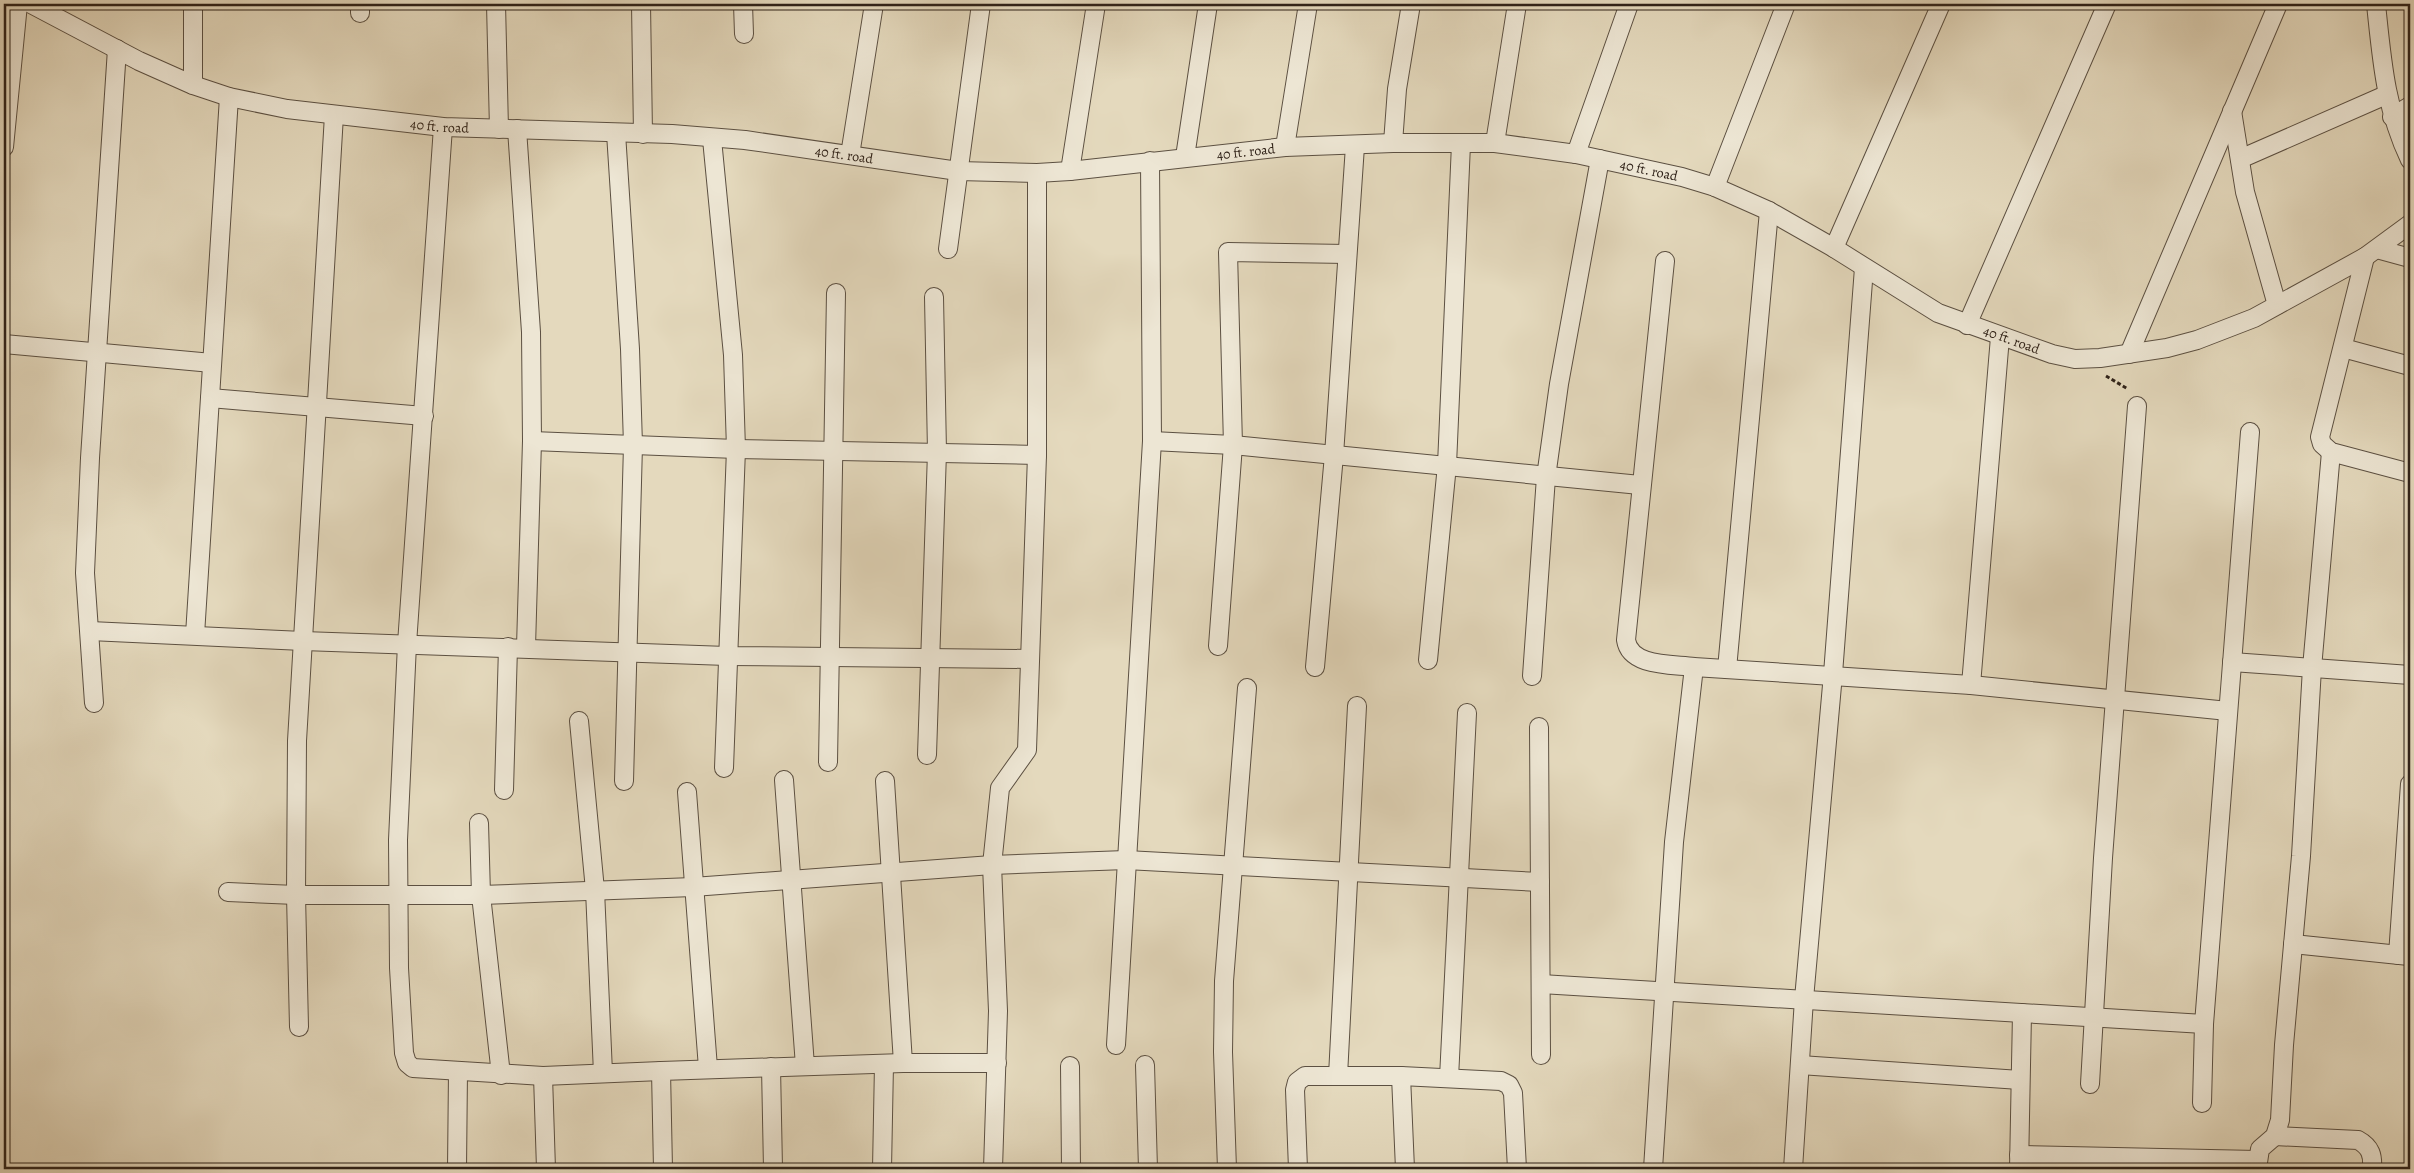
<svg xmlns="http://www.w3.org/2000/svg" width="2414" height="1173" font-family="Alegreya,serif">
<rect width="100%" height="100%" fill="#e4d9bd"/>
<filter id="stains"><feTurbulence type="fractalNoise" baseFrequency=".004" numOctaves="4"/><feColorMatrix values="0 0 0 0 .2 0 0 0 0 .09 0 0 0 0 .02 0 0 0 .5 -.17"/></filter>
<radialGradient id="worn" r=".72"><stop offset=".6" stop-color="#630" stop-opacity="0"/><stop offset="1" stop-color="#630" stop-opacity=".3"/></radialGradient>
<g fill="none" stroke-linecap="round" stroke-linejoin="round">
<g stroke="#5c5042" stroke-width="20">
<g id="street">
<path id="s1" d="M 31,4 L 139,61 L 193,85 L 229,97 L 287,109 L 443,127 L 672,134 L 745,140 L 958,171 L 1037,173 L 1070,171 L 1285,147 L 1393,143 L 1495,143 L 1576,154 L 1682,177 L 1715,187 L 1769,211 L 1834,248 L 1938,313 L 2052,354 L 2075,359 L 2100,358 L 2167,348 L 2197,340 L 2254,318 L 2365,257 L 2410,224"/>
<path d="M 360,4 L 360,13"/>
<path d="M 496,4 L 499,129"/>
<path d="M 641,4 L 643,134"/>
<path d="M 743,4 L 744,34"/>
<path d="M 2376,4 C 2382,61 2385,107 2410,160"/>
<path d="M 193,85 L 193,4"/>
<path d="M 2232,111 L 2245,192 L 2277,305"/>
<path d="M 2392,117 L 2410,106"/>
<path d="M 443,127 L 407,644 L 398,840 L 399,968 L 404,1053 L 407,1063 L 413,1068 L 543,1076 L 661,1071"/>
<path d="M 517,129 L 531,332 L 532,441 L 526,647"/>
<path d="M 616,133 L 630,349 L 633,445 L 624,781"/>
<path d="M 712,139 L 733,355 L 736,449 L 724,768"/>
<path d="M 1393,143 L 1397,89 L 1411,4"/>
<path d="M 1495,143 L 1517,4"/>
<path d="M 4,147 L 18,4"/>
<path d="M 1285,147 L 1308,4"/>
<path d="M 1576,154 L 1629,4"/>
<path d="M 850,155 L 874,4"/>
<path d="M 1185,157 L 1208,4"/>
<path d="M 2240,159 L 2386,95"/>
<path d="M 1070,171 L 1096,4"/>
<path d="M 1715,187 L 1786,4"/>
<path d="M 1834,248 L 1941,4"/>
<path d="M 948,249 L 981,4"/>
<path d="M 2377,249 L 2410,258"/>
<path d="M 2365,257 L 2320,437 L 2322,444 L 2331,452 L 2410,473"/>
<path d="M 1665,261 L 1626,640 C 1630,667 1672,664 1694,667 L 1971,685 L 2228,711"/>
<path d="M 1967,325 L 2107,4"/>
<path d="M 4,344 L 212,363"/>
<path d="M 2343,348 L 2410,366"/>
<path d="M 2129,354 L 2278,4"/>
<path d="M 210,398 L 424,416"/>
<path d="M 532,441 L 736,449 L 1037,455"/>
<path d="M 1152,441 L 1233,445 L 1640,485"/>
<path d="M 90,631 L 303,641 L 727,656 L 1030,659"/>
<path d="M 195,635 L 229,97"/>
<path d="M 1218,646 L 1233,445 L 1228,252 L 1347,254"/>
<path d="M 1428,660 L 1447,465 L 1461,144"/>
<path d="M 2232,662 L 2410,675"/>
<path d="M 1315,667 L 1334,455 L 1355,146"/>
<path d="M 1727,669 L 1769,211"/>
<path d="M 1532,676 L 1546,477 L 1559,384 L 1600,159"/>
<path d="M 1971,685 L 2000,337"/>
<path d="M 94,703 L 85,573 L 90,458 L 117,49"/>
<path d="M 579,721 L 595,890 L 603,1073"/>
<path d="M 1539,727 L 1541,1055"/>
<path d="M 927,755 L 937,452 L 934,297"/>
<path d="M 828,762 L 836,293"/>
<path d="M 784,780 L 805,1066"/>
<path d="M 885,781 L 903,1063"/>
<path d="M 504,790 L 508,647"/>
<path d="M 687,792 L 708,1068"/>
<path d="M 479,823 L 481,895 L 501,1075"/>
<path d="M 228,892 L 296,895 L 481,895 L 693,887 L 992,865 L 1126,860 L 1540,882"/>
<path d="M 2293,944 L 2409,956"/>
<path d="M 2398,955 L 2410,784"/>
<path d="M 1541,984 L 2204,1024"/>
<path d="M 299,1027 L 296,895 L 297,741 L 334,115"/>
<path d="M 1116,1045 L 1152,441 L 1150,161"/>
<path d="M 1145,1065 L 1148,1169"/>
<path d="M 1800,1065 L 2020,1080"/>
<path d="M 1070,1066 L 1071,1169"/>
<path d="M 771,1067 L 773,1169"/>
<path d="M 543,1076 L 546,1169"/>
<path d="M 1338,1076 L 1357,706"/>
<path d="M 1401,1076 L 1405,1169"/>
<path d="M 1449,1078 L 1467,713"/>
<path d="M 2090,1084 L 2103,858 L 2137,406"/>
<path d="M 2202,1103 L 2204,1024 L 2250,432"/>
<path d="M 2275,1136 L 2358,1140 C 2371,1147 2373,1156 2372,1169"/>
<path d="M 2019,1155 L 2257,1160"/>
<path d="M 457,1169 L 458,1071"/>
<path d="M 663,1169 L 661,1071 L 903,1063 L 997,1063"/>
<path d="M 882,1169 L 884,1064"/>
<path d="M 993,1169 L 998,1011 L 992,865 L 1000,788 L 1027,750 L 1037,455 L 1037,173"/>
<path d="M 1227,1169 L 1223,1052 L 1224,981 L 1247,688"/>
<path d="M 1298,1169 L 1295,1090 L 1297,1082 L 1305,1076 L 1401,1076 L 1501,1081 L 1509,1085 L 1513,1093 L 1517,1169"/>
<path d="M 1653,1169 L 1674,842 L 1694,667"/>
<path d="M 1793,1169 L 1804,999 L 1833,674 L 1864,268"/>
<path d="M 2019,1169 L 2022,1013"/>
<path d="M 2257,1169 L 2260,1149 L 2275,1136 L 2280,1120 L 2284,1045 L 2301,856 L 2312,668 L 2331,452"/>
</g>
</g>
<path stroke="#2f2219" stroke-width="3" stroke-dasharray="4 2.5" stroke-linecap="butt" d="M 2106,376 L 2128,389"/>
<use href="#street" stroke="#ede6d4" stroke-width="18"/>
</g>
<g text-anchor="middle" stroke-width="5" stroke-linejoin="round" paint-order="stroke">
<g font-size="14" fill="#2f2219" stroke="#ede6d4">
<text dy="5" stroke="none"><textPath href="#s1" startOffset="432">40 ft. road</textPath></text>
<text dy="5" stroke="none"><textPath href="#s1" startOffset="1242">40 ft. road</textPath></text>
<text dy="5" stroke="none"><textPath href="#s1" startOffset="838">40 ft. road</textPath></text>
<text dy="5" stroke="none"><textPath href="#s1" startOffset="1648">40 ft. road</textPath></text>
<text dy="5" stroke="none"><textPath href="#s1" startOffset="2051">40 ft. road</textPath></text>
</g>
</g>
<rect width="2414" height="1173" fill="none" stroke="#e4d9bd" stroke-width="20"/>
<rect x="5" y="5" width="2404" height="1163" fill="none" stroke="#2f2219" stroke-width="2.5"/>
<rect x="10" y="10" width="2394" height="1153" fill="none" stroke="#2f2219"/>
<rect width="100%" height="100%" filter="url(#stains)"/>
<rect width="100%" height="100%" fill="url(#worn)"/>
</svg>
